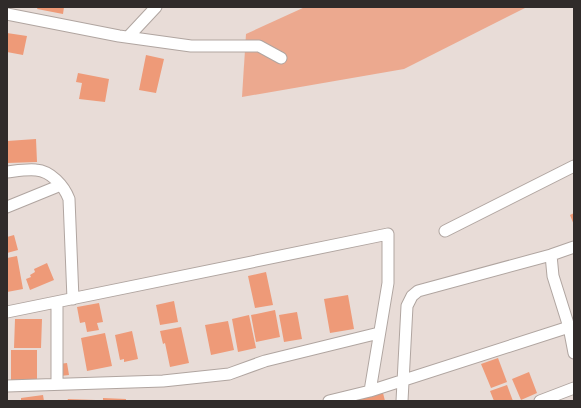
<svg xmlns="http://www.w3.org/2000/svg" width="581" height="408" font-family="Lato,sans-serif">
<rect width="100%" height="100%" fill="#e8dcd7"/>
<path fill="#eca98f" d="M 305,7 L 527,7 L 404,69 L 242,97 L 246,34 Z"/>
<path fill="#ee9a78" d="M 38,7 L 64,7 L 63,14 L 37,9 Z
M 7,33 L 27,36 L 23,55 L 7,52 Z
M 146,55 L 164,59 L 156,93 L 139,90 Z
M 78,73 L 109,79 L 105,102 L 79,99 L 82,83 L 76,82 Z
M 36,139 L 37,162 L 7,163 L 7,141 Z
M 574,213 L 574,225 L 570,215 Z
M 14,235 L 18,250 L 7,253 L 7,237 Z
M 17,256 L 23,289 L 7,292 L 7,258 Z
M 47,263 L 54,280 L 30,290 L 26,279 L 31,277 L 30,275 L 35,272 L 34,269 Z
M 266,272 L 273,305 L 255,308 L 248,276 Z
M 348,295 L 354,329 L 330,333 L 324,299 Z
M 174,301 L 178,322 L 160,325 L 156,305 Z
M 99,303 L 103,322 L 97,323 L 99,330 L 87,332 L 85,322 L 80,323 L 77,307 Z
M 275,310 L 280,337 L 256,342 L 251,315 Z
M 297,312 L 302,339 L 284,342 L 279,315 Z
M 249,315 L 256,348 L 238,352 L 232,319 Z
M 15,319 L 42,319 L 41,348 L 14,348 Z
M 228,321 L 234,350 L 211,355 L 205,325 Z
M 181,327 L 189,363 L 170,367 L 165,343 L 163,344 L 160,331 Z
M 132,331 L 138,359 L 124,362 L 124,359 L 120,360 L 115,335 Z
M 105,333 L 112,366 L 87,371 L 81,338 Z
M 11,350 L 37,350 L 37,383 L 11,383 Z
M 498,358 L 507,382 L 491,388 L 481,364 Z
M 67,363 L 69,375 L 60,376 L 59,364 Z
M 529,372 L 537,393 L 521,400 L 512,379 Z
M 507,385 L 513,401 L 494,401 L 490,391 Z
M 383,393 L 385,401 L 347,401 L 347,400 Z
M 43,395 L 44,401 L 21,401 L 21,398 Z
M 103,398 L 126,399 L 126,401 L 103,401 Z
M 68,399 L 96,400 L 96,401 L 67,401 Z"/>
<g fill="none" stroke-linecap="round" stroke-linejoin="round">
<g stroke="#b0a5a0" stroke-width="13">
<path id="minor" d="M 7,14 L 119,36 L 191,46 L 259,46 L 281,58
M 128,37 L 156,7
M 7,172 C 16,171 27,169 36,170 C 51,171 64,186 69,199 L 73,299
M 7,207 L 61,185
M 445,231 L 574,166
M 551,255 L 553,276 L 569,327 L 574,353
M 57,303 L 57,384
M 7,312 L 388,234 L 388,283 L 370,391
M 7,386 L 163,381 L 229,374 L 265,361 L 379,333
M 329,401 L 370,391 L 569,327
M 402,401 L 407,306 L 412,296 L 418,291 L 551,255 L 574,247
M 540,401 L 574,388"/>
</g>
<use href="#minor" stroke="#fff" stroke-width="11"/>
</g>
<rect width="581" height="408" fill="none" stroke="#302b2a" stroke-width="16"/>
</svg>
